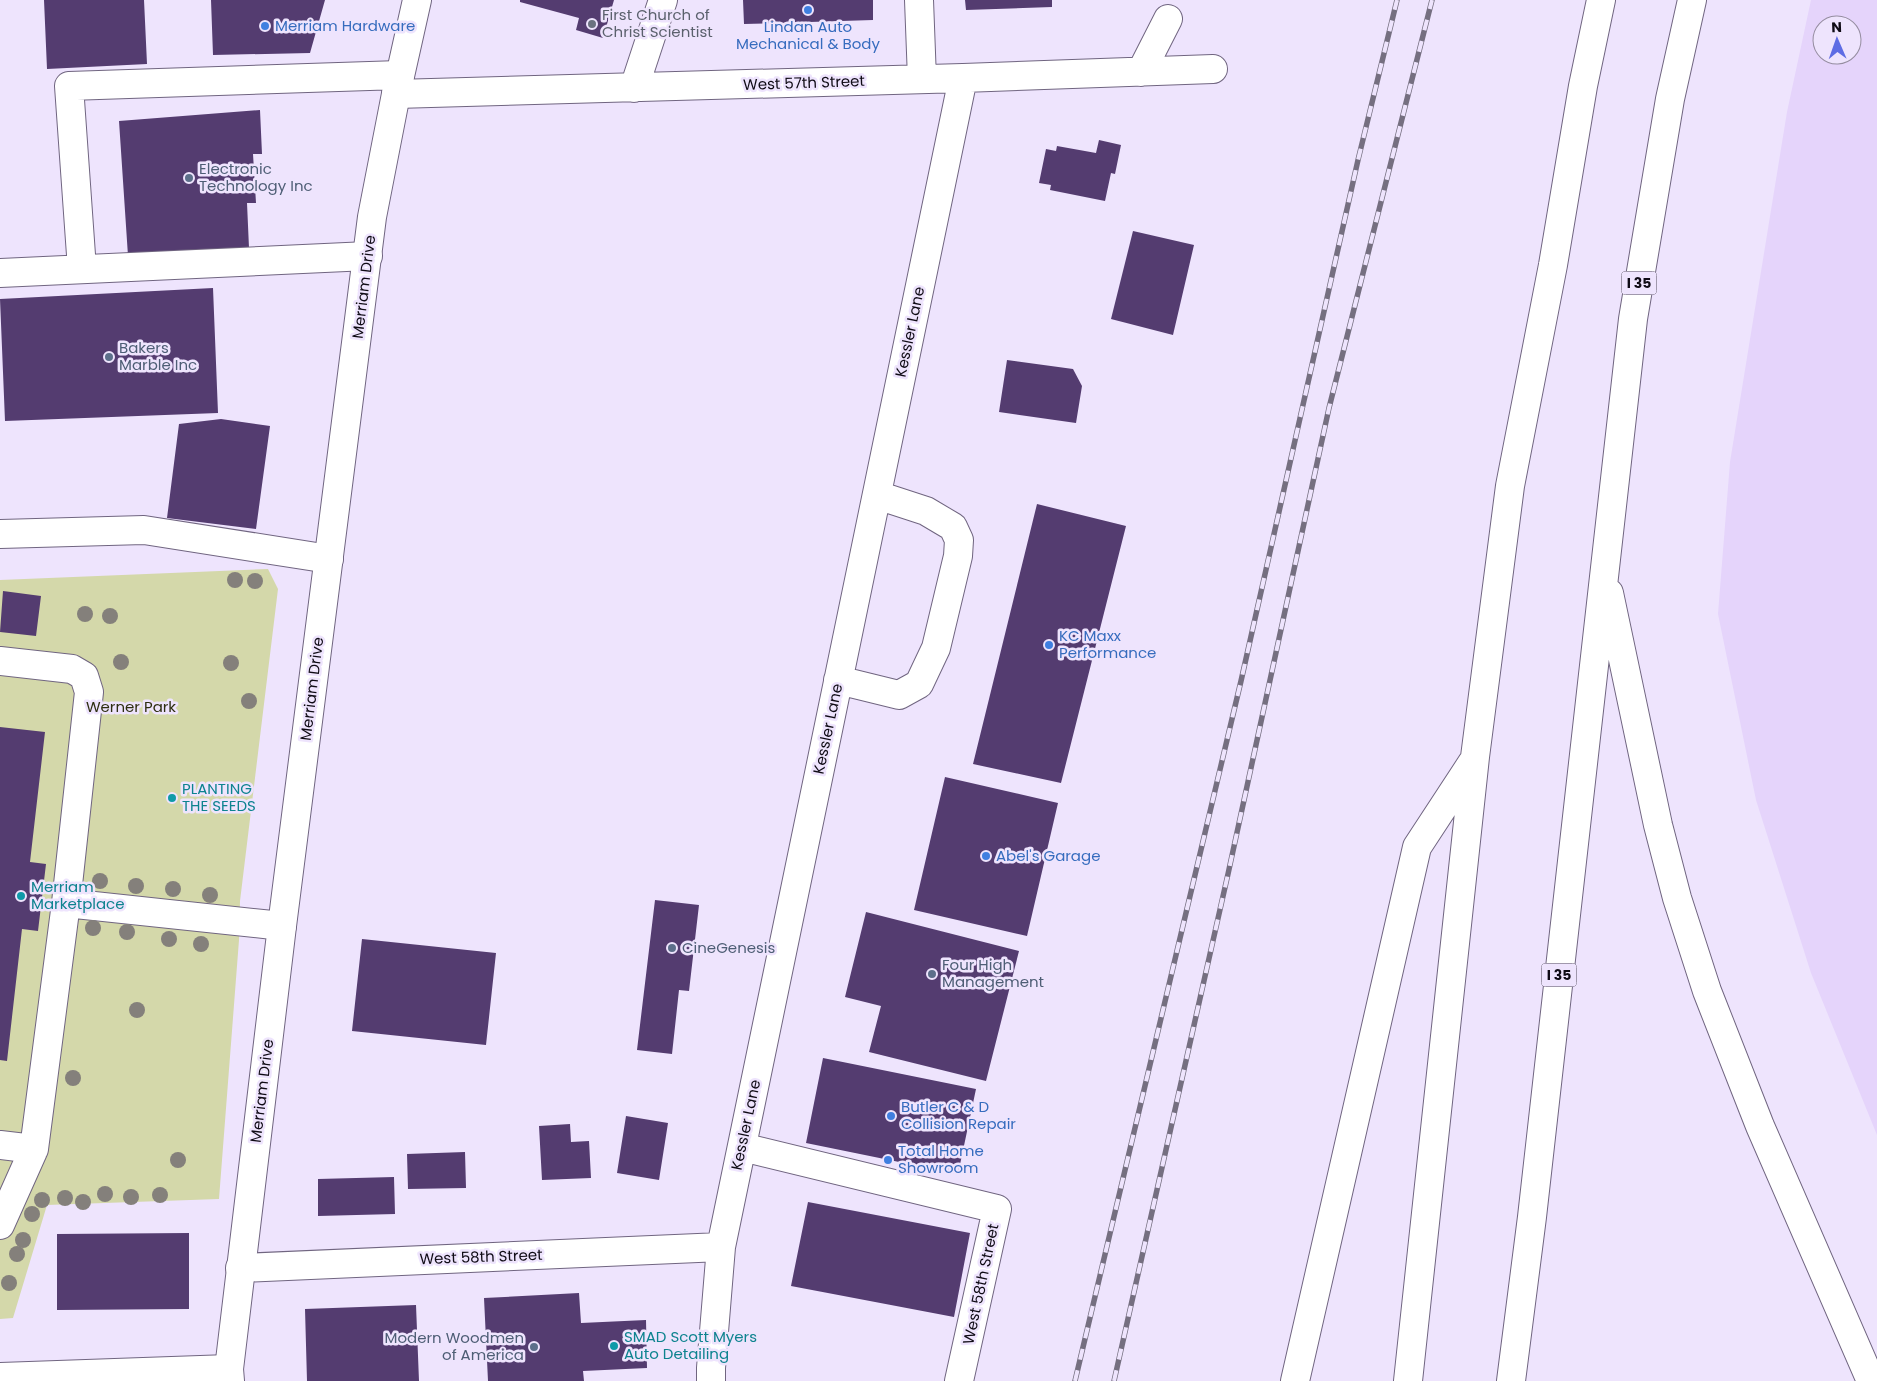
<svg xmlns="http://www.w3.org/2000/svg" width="1877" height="1381" font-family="Poppins,sans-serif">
<rect width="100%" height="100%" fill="#eee4fd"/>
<path fill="#e5d4fb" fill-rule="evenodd" d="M 1811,0 L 1877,0 L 1877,1135 L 1811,973 L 1756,800 L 1718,614 L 1730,462 L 1787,112 ZM 1822,25 L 1852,25 L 1852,55 L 1822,55 Z"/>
<path fill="#d4d8aa" d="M 268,569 L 278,589 L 240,901 L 239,940 L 219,1199 L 47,1205 L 13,1318 L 0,1319 L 0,580 Z"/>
<path fill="#543c70" d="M 44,0 L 144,0 L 147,64 L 47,69 Z
M 211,0 L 325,0 L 310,53 L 213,55 Z
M 520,0 L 614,0 L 603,38 L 576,30 L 579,18 L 520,2 Z
M 743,0 L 873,0 L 873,20 L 744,24 Z
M 965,0 L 1052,0 L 1052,7 L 966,10 Z
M 260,110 L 262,154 L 253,154 L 256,203 L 247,203 L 249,248 L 128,256 L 119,121 Z
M 1099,140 L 1121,145 L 1115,174 L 1111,173 L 1105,201 L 1050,190 L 1051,185 L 1039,183 L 1046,149 L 1056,151 L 1057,146 L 1096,153 Z
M 1133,231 L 1194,245 L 1173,335 L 1111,319 Z
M 213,288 L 218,413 L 5,421 L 0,299 Z
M 1007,360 L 1073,369 L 1082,386 L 1076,423 L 999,412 Z
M 221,419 L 270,426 L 256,529 L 167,518 L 179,424 Z
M 1037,504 L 1126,526 L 1061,783 L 973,764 Z
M 3,591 L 41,596 L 36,636 L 0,632 Z
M 0,727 L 45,732 L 30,862 L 46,864 L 38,931 L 22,929 L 7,1061 L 0,1060 Z
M 945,777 L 1058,803 L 1027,936 L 914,910 Z
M 655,900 L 699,905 L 689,991 L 679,990 L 672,1054 L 637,1050 Z
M 866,912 L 1019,951 L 986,1081 L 869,1052 L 881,1006 L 845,997 Z
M 362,939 L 496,953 L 486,1045 L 352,1031 Z
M 823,1058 L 976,1089 L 958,1174 L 806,1143 Z
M 626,1116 L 668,1123 L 659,1180 L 617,1173 Z
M 570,1124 L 571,1142 L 589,1141 L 591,1178 L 542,1180 L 539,1126 Z
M 465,1152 L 466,1188 L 408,1189 L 407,1154 Z
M 394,1177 L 395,1214 L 318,1216 L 318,1179 Z
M 808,1202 L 970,1233 L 954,1317 L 791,1286 Z
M 189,1233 L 189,1309 L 57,1310 L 57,1234 Z
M 579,1293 L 581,1323 L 646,1320 L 647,1368 L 583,1371 L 584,1381 L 488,1381 L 484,1298 Z
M 416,1305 L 419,1381 L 307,1381 L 305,1309 Z"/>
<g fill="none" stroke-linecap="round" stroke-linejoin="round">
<g stroke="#706580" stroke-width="30">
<path id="minor" d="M 919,0 L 922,79
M 1141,72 L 1168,19
M 634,88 L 663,0
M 396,94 L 963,78 L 1213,69
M 82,269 L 69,86 L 400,75
M 0,273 L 368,256
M 0,534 L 144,530 L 329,559
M 0,661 L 72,669 L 84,676 L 89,692 L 66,903 L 282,926
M 838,680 L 899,695 L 919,684 L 936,648 L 958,556 L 959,540 L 953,527 L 926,511 L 877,495
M 0,1145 L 34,1149
M 742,1147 L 997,1209 L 959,1381
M 0,1225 L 34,1149 L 66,903
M 240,1268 L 721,1247
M 0,1377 L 229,1369
M 711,1381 L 711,1368 L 721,1247 L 963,78"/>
</g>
<g stroke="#706580" stroke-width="30">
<path id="major" d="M 230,1381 L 229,1369 L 282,926 L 372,217 L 396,94 L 417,0"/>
</g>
<g stroke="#706580" stroke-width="30">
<path id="highway" d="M 1609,593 L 1658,825 L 1677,898 L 1707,991 L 1760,1126 L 1871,1381
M 1295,1381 L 1417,847 L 1472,763
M 1408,1381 L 1475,757 L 1510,486 L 1553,265 L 1583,86 L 1601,0
M 1511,1381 L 1532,1217 L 1633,319 L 1670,99 L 1692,0"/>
</g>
<use href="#minor" stroke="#fff" stroke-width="28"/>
<use href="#major" stroke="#fff" stroke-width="28"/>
<use href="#highway" stroke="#fff" stroke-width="28"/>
<g stroke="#756f80" stroke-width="5.5">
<path id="rail" d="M 1075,1381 L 1241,681 L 1358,160 L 1397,0
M 1114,1381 L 1228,874 L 1329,408 L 1432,0"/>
</g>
<use href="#rail" stroke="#eee4fd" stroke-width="4" stroke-dasharray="11" stroke-linecap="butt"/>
</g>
<g fill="#84807b">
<circle cx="235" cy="580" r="8"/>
<circle cx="255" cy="581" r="8"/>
<circle cx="85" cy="614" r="8"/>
<circle cx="110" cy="616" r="8"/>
<circle cx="121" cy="662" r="8"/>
<circle cx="231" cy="663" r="8"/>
<circle cx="249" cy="701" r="8"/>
<circle cx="100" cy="881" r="8"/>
<circle cx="136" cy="886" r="8"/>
<circle cx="173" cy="889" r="8"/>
<circle cx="210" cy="895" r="8"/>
<circle cx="93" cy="928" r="8"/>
<circle cx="127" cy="932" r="8"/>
<circle cx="169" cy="939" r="8"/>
<circle cx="201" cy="944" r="8"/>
<circle cx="137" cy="1010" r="8"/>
<circle cx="73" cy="1078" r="8"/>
<circle cx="178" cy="1160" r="8"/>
<circle cx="105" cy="1194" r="8"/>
<circle cx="160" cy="1195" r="8"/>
<circle cx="131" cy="1197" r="8"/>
<circle cx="65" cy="1198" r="8"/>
<circle cx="42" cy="1200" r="8"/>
<circle cx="83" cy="1202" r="8"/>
<circle cx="32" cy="1214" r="8"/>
<circle cx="23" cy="1240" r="8"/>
<circle cx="17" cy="1254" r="8"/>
<circle cx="9" cy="1283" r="8"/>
</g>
<g fill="#3f7fe0" stroke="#eee4fd" stroke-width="2">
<circle cx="808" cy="10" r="5"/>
<circle cx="265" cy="26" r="5"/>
<circle cx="1049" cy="645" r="5"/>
<circle cx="986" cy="856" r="5"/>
<circle cx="891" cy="1116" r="5"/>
<circle cx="888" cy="1160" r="5"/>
</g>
<circle fill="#6b7280" stroke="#eee4fd" stroke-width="2" cx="592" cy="24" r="5"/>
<g fill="#5c6f8a" stroke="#eee4fd" stroke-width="2">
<circle cx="189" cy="178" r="5"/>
<circle cx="109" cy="357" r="5"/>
<circle cx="672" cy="948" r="5"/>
<circle cx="932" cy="974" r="5"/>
<circle cx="534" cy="1347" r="5"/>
</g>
<g fill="#0f9aa8" stroke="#eee4fd" stroke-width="2">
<circle cx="172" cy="798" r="5"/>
<circle cx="21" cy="896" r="5"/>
<circle cx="614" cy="1346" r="5"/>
</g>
<g text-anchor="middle" stroke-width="5" stroke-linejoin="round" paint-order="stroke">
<g fill="#eee4fd" stroke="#524c5b" stroke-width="1">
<rect x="1621.5" y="271.5" width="35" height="23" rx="4"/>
<rect x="1541.5" y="963.5" width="35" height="23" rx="4"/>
</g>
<g font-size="14" font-weight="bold" fill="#0f0b15">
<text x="1639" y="288">I 35</text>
<text x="1559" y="980">I 35</text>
</g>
<g font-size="15" fill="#5b616d" stroke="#eee4fd" text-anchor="start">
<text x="602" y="20">First Church of<tspan x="602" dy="17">Christ Scientist</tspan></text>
</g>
<g font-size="15" fill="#366cbe" stroke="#eee4fd" text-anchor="start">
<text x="275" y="31">Merriam Hardware</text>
<text x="808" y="32" text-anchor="middle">Lindan Auto<tspan x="808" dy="17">Mechanical &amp; Body</tspan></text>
<text x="1059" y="641">KC Maxx<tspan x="1059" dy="17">Performance</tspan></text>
<text x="996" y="861">Abel's Garage</text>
<text x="901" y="1112">Butler C &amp; D<tspan x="901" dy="17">Collision Repair</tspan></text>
<text x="898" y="1156">Total Home<tspan x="898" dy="17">Showroom</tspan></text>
</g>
<g font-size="15" fill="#0f0b15" stroke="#eee4fd">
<text transform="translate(804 83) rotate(-2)" y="5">West 57th Street</text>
<text transform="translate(364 287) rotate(-83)" y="5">Merriam Drive</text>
<text transform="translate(910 332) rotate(-78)" y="5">Kessler Lane</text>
<text transform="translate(312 689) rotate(-83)" y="5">Merriam Drive</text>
<text transform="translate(828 729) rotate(-78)" y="5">Kessler Lane</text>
<text transform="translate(262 1091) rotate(-83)" y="5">Merriam Drive</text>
<text transform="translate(746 1125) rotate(-78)" y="5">Kessler Lane</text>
<text transform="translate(481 1257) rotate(-2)" y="5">West 58th Street</text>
<text transform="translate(981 1284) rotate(-78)" y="5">West 58th Street</text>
</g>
<g font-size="15" fill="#4e5e75" stroke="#eee4fd" text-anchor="start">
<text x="199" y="174">Electronic<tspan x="199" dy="17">Technology Inc</tspan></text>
<text x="119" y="353">Bakers<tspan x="119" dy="17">Marble Inc</tspan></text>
<text x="682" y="953">CineGenesis</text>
<text x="942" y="970">Four High<tspan x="942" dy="17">Management</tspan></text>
<text x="524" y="1343" text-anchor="end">Modern Woodmen<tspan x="524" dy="17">of America</tspan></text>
</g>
<g font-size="15" fill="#2d2e10" stroke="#eee4fd">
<text x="131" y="712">Werner Park</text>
</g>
<g font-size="15" fill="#0d838f" stroke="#eee4fd" text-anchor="start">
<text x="182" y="794">PLANTING<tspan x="182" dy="17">THE SEEDS</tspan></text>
<text x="31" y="892">Merriam<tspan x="31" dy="17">Marketplace</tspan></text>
<text x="624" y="1342">SMAD Scott Myers<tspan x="624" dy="17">Auto Detailing</tspan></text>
</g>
</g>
<g transform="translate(1837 40) rotate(358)"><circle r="24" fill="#eee4fd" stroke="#958da0"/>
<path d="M0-4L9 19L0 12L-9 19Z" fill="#5e6ce4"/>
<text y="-8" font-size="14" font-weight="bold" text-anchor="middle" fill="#0f0b15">N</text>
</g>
</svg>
